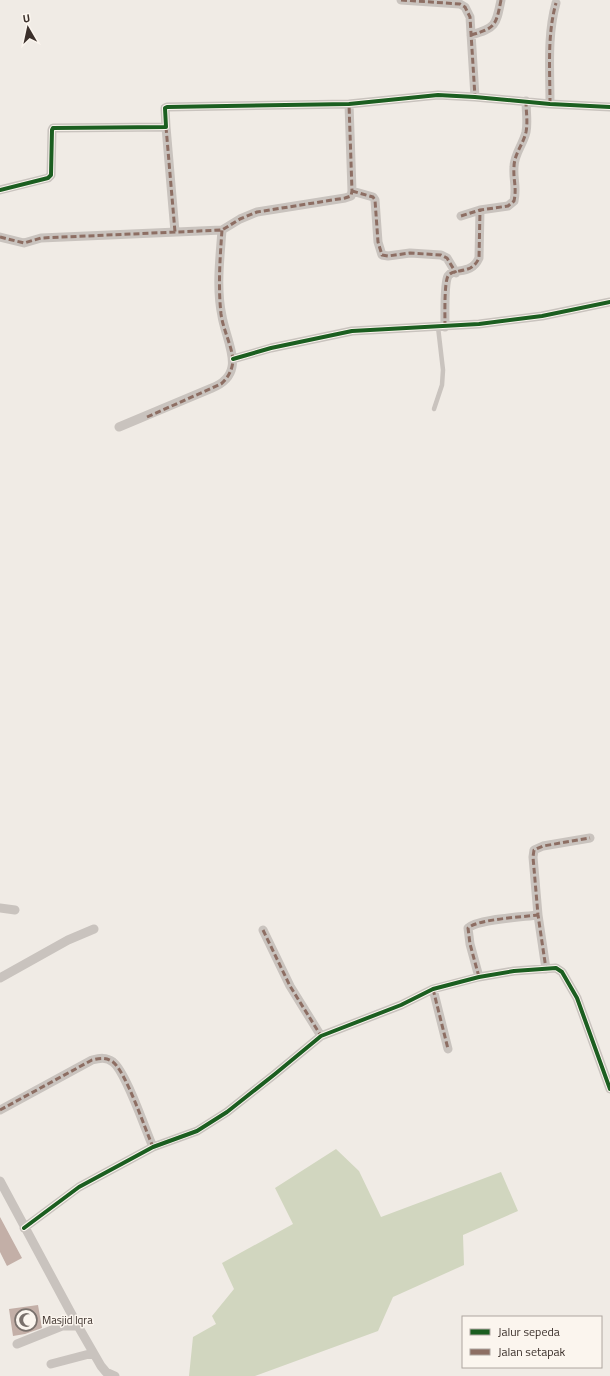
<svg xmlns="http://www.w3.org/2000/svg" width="610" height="1376" font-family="'Titillium Web',sans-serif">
<rect width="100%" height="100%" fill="#f0ebe5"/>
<path fill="#d1d6bf" d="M 336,1149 L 359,1171 L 381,1217 L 501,1172 L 518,1211 L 463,1235 L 464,1265 L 393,1297 L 378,1331 L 255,1376 L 189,1376 L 193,1337 L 216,1324 L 212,1316 L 234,1289 L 222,1263 L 293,1224 L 275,1188 Z"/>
<path fill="#c3afa7" d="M 0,1217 L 22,1258 L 7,1266 L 0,1252 Z
M 38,1305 L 42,1328 L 25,1334 L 13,1336 L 9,1309 Z"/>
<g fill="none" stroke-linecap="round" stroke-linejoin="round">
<path stroke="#c9c3be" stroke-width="4.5" d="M 434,409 L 442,385 L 443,370 L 438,327"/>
<path stroke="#c9c3be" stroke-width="9" d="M 401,0 L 460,4 L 465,7 L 470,17 L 475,97
M 471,35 C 496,28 496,25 501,0
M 550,104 C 550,70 547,35 556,3
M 166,127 L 175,232
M 0,190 L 48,178 L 51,175 L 52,130 L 53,128 L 166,127 L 165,108 L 167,107 L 349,104 L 438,95 L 475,97 L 550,104 L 610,107
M 352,191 L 373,197 L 375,200 L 378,242 L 382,255 L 388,256 L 410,253 L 441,255 L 447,258 L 456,273
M 461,216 L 480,210 L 508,206 L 514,201 C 517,187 513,180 514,167 C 514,154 523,145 526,132 C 528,122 526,112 526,101
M 0,237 L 24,243 L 41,238 L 222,230 L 240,219 L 257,212 L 345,198 L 351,196 L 352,191 L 349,104
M 445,327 C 445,317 444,283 448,276 C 454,267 471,276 479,258 L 480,210
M 233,359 L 271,348 L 352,331 L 479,324 L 542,316 L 610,302
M 119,427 L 212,388 C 222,384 230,378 232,367 C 235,354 224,330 222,316 C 216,288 220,258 222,230
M 0,908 L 15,910
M 263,930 L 290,986 L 321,1036
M 546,969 L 538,915 L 533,857 L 534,850 L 543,846 L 590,838
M 479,977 L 470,944 L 468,928 C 478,919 523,917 538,915
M 0,978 L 68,940 L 94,929
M 433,989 L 448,1049
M 0,1110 L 92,1060 C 100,1058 106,1057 113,1062 C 126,1072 145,1129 153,1147
M 0,1181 L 78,1326 L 101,1366 L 106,1372 L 115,1376
M 24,1228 L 79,1187 L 153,1147 L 197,1131 L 227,1112 L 275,1074 L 321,1036 L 401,1005 L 433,989 L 479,977 L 514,971 L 556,968 L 562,972 L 577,998 L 610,1089
M 17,1344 L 62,1326 L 78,1326
M 51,1364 L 93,1353"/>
<path stroke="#8d6e63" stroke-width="3" stroke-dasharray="6 3" stroke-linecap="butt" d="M 401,0 L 460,4 L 465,7 L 470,17 L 475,97
M 471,35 C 496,28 496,25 501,0
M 550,104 C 550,70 547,35 556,3
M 166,127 L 175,232
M 352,191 L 373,197 L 375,200 L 378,242 L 382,255 L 388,256 L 410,253 L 441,255 L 447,258 L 456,273
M 461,216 L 480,210 L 508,206 L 514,201 C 517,187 513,180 514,167 C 514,154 523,145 526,132 C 528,122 526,112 526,101
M 0,237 L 24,243 L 41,238 L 222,230 L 240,219 L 257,212 L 345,198 L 351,196 L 352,191 L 349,104 L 345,104
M 445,327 C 445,317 444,283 448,276 C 454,267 471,276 479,258 L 480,210
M 147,417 L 221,384 C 228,378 233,369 233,359 C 231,344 223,329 221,314 C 218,286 220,258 222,230
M 263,930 L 290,986 L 321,1036
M 543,969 L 546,969 L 538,915 L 533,857 L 534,850 L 543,846 L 590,838
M 479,977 L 470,944 L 468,928 C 478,919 523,917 538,915
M 433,989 L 448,1049
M 0,1110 L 92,1060 C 100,1058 106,1057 113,1062 C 126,1072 145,1129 153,1147"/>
<g stroke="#fbf5ee" stroke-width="6">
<path id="cycleway" d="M 0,190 L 48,178 L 51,175 L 52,130 L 53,128 L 166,127 L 165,108 L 167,107 L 349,104 L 438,95 L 475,97 L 550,104 L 610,107
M 233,359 L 271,348 L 352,331 L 479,324 L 542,316 L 610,302
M 24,1228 L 79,1187 L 153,1147 L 197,1131 L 227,1112 L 275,1074 L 321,1036 L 401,1005 L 433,989 L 479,977 L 514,971 L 556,968 L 562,972 L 577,998 L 610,1089"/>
</g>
<use href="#cycleway" stroke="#1b5e20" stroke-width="4"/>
</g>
<defs>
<g id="mosque-ring" transform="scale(1.15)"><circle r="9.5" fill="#fbf5ee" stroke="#7a716c" stroke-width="1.5"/><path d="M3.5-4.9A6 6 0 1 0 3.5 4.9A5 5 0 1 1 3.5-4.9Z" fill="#7a716c"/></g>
</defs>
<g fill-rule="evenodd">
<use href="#mosque-ring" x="26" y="1320"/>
</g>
<g text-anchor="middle" stroke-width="3" stroke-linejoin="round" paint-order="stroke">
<g font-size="11" fill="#3b302b" stroke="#fbf5ee" text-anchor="start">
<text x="42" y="1324">Masjid Iqra</text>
</g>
</g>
<rect x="462" y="1316" width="140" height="52" fill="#fbf5ee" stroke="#aea6a0"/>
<rect x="470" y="1329" width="20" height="6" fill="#1b5e20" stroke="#aea6a0"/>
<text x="498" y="1336" font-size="12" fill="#3b302b">Jalur sepeda</text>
<rect x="470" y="1349" width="20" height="6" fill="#8d6e63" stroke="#aea6a0"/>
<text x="498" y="1356" font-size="12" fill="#3b302b">Jalan setapak</text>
<g transform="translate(28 28) rotate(351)" stroke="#fbf5ee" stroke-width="3" paint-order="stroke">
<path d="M0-3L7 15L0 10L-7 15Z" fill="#3b302b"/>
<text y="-6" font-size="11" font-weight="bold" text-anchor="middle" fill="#3b302b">U</text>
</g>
</svg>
